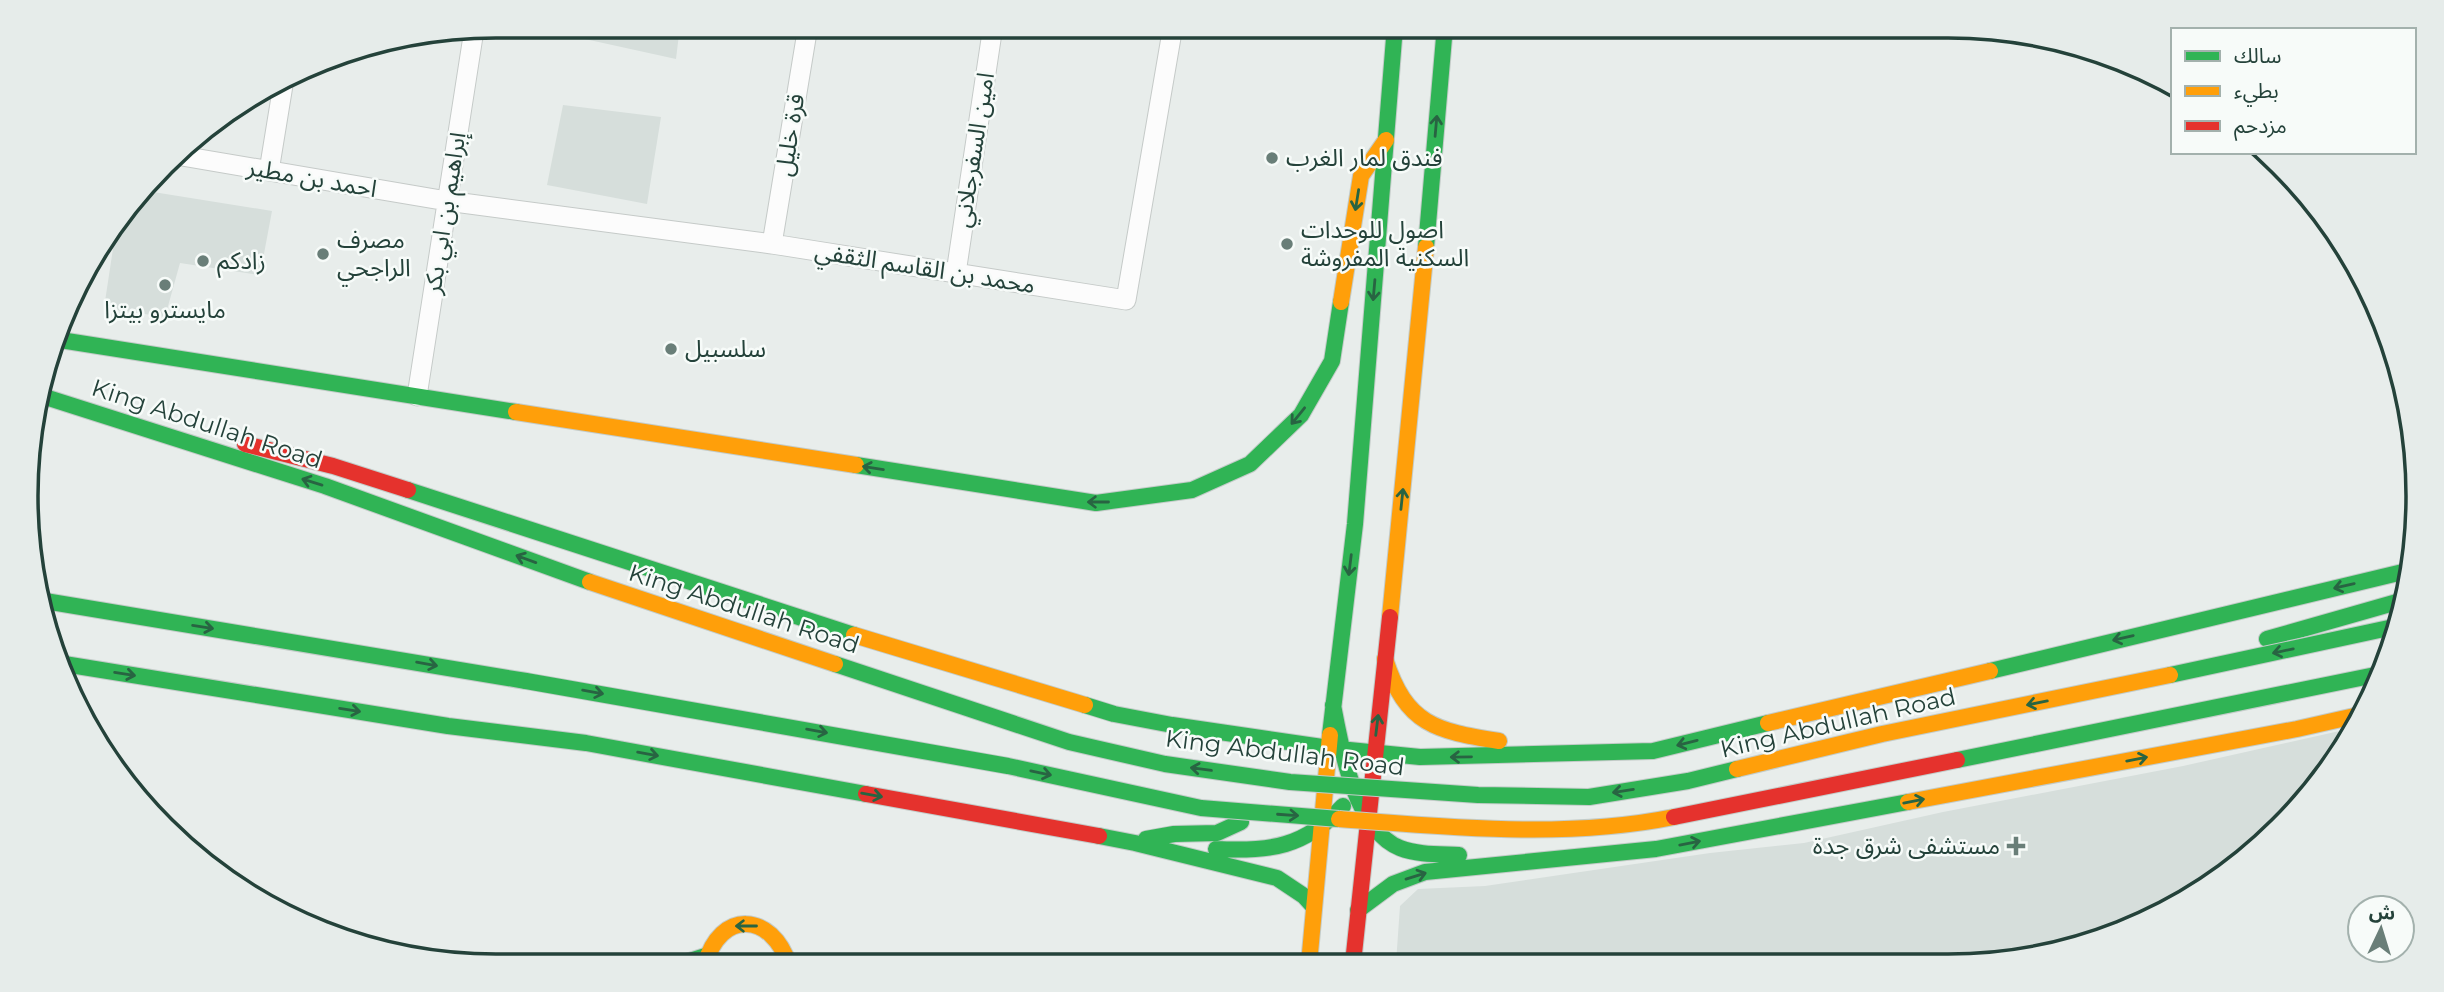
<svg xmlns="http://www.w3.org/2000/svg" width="2444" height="992" font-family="Montserrat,'Noto Sans Arabic',sans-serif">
<rect width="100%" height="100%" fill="#e8edeb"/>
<path fill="#d6dedb" d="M 554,26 L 680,26 L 676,59 L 553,32 Z
M 563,105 L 661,117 L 647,204 L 547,185 Z
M 147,191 L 272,211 L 260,275 L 180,263 L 165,317 L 104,308 L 116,229 Z
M 2353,728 L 2338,757 L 2257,849 L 2128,930 L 2010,962 L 1396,963 L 1400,906 L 1418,889 L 1485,886 L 1710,853 L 1804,843 L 1943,812 L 2183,766 Z"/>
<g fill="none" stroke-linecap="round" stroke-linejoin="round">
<g stroke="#c5cac8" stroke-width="21">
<path id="street" d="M 176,155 L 447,201 L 772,244 L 1126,300 L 1173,26
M 269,171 L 284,79
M 772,244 L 808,26
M 956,273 L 993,26
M 417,396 L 474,30"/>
</g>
<g stroke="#c3cbc8" stroke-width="18">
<path id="fast" d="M 1426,247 L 1445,26
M 54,339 L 516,412
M 39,395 L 325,486 L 590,582
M 856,465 L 1096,503 L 1192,490 L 1250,464 L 1301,415 L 1332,361 L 1341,302
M 408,490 L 854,635
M 39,600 L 526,681
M 2267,639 L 2404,600
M 58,663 L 448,726 L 586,743 L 866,794
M 1990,671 L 2411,570
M 1085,705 L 1114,714 L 1172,725 L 1329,748 L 1420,757 L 1653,751 L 1768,723
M 1333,705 C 1341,748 1355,830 1400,848 C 1418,855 1440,854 1459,855
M 1330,735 L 1355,524 L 1395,26
M 1099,836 L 1135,843 L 1277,878 L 1304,896 L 1314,907
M 1146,839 L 1174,834 L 1217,833 L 1241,822
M 1216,849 C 1270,852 1305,847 1343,806
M 1358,910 L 1393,884 L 1425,872 L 1656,849 L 1908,802
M 677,965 L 705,956"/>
</g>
<g stroke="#c3cbc8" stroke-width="18">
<path id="slow" d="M 1341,302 L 1361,176 L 1386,140
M 516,412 L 856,465
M 1390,617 L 1426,247
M 854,635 L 1085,705
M 1385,659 C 1406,725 1436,731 1499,741
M 1768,723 L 1990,671
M 1908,802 L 2297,729 L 2359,715
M 1309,964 L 1330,735
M 705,965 C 720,909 772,912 789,965"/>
</g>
<g stroke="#c3cbc8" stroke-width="18">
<path id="jam" d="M 245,444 L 333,466 L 408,490
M 866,794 L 1099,836
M 1353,963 L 1390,617"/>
</g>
<use href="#street" stroke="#fcfcfc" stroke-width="19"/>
<use href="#fast" stroke="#30b455" stroke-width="16"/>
<use href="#slow" stroke="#ff9f0a" stroke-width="16"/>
<use href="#jam" stroke="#e5322d" stroke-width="16"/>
<g stroke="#c3ccc9" stroke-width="18" stroke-linecap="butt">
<path id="fast-bridge" d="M 835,664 L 1069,742 L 1165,764 L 1290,782 L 1478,795 L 1589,797 L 1688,781 L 1737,769
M 2170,675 L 2398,626
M 526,681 L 1008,766 L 1201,808 L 1339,819
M 1957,760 L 2380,674"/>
</g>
<g stroke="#c3ccc9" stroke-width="18" stroke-linecap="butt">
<path id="slow-bridge" d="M 590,582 L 835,664
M 1737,769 L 1882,734 L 2170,675
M 1339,819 C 1448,827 1566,839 1674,817"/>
</g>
<g stroke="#c3ccc9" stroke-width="18" stroke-linecap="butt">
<path id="jam-bridge" d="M 1674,817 L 1957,760"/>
</g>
<use href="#fast-bridge" stroke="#30b455" stroke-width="16"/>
<use href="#slow-bridge" stroke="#ff9f0a" stroke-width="16"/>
<use href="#jam-bridge" stroke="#e5322d" stroke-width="16"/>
</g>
<defs><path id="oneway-shaft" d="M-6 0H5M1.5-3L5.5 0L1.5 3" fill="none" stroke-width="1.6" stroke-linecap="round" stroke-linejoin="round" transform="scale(1.75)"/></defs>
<g stroke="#286442">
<use href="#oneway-shaft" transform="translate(1436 126) rotate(-85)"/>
<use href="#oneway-shaft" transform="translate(1357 200) rotate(99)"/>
<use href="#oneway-shaft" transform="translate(1374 290) rotate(95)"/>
<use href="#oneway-shaft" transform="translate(1298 416) rotate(129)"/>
<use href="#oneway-shaft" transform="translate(873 468) rotate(-171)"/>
<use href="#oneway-shaft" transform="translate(312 482) rotate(-163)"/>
<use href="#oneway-shaft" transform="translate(1402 499) rotate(-84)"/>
<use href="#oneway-shaft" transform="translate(1098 502) rotate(180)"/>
<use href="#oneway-shaft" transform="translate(526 559) rotate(-160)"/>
<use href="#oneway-shaft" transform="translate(1350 565) rotate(97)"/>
<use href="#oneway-shaft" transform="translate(2344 586) rotate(167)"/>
<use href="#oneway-shaft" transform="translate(203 627) rotate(9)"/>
<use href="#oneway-shaft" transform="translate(2123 638) rotate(167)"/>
<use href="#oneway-shaft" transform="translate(2283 651) rotate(168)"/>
<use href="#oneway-shaft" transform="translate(427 664) rotate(10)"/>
<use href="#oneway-shaft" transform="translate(125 674) rotate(9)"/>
<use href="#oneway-shaft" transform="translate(593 692) rotate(10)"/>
<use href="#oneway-shaft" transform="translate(2037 703) rotate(169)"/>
<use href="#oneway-shaft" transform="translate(350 710) rotate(9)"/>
<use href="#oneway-shaft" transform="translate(1377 725) rotate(-83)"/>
<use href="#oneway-shaft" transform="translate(817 731) rotate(10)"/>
<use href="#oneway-shaft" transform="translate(1687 743) rotate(166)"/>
<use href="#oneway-shaft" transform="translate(648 754) rotate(10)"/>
<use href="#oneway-shaft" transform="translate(1461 757) rotate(179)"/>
<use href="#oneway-shaft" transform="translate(2137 759) rotate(-11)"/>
<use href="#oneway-shaft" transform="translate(1201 769) rotate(-172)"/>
<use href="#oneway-shaft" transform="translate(1041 773) rotate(12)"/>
<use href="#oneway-shaft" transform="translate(1623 791) rotate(171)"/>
<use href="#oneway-shaft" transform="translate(872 795) rotate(10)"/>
<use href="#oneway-shaft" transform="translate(1914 801) rotate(-11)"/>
<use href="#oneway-shaft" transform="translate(1288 815) rotate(4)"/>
<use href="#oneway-shaft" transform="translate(1690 843) rotate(-11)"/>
<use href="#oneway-shaft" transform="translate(1416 876) rotate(-17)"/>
<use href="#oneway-shaft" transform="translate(746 926) rotate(-180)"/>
</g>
<g fill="#697e78" stroke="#f7fbf9" stroke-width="2.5">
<circle cx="1272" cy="158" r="7"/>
<circle cx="1287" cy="244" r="7"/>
<circle cx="323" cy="254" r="7"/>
<circle cx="203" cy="261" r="7"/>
<circle cx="165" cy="285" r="7"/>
<circle cx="671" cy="349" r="7"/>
<path d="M2012.5 835.5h7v7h7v7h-7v7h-7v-7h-7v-7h7z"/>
</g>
<g text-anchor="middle" stroke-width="5" stroke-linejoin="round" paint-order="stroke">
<g font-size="24" fill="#24423a" stroke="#f7fbf9">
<text transform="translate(790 135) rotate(-81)" y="8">قرة خليل</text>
<text transform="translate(974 150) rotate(-81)" y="8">امين السفرجلاني</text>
<text transform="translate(312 178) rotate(10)" y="8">احمد بن مطير</text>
<text transform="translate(445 213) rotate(-81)" y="8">إبراهيم بن ابي بكر</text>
<text transform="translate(925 268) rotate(9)" y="8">محمد بن القاسم الثقفي</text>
<text transform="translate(207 424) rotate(18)" y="8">King Abdullah Road</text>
<text transform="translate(744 609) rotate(18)" y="8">King Abdullah Road</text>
<text transform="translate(1838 723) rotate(-13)" y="8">King Abdullah Road</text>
<text transform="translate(1285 753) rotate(7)" y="8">King Abdullah Road</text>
</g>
<g font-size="24" fill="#24423a" stroke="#f7fbf9" text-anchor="start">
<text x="1286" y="166">فندق لمار الغرب</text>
<text x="1301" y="238">اصول للوحدات<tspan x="1301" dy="28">السكنية المفروشة</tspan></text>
<text x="337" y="248">مصرف<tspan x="337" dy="28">الراجحي</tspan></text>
<text x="217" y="269">زادكم</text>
<text x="165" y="318" text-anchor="middle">مايسترو بيتزا</text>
<text x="685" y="357">سلسبيل</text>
<text x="2000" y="854" text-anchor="end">مستشفى شرق جدة</text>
</g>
</g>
<path d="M0 0H2444V992H0ZM496 38H1948A458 458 0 0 1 2406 496V496A458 458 0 0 1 1948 954H496A458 458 0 0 1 38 496V496A458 458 0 0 1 496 38Z" fill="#e6ecea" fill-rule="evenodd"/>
<path fill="none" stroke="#24423a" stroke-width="3.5" d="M496 38H1948A458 458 0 0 1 2406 496V496A458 458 0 0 1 1948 954H496A458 458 0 0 1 38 496V496A458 458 0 0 1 496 38Z"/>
<rect x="2171" y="28" width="245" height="126" fill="#f7fbf9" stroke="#a3b1ad" stroke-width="2"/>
<rect x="2185" y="51" width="35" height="10" fill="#30b455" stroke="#a3b1ad" stroke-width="2"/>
<text x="2234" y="63" font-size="21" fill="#24423a">سالك</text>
<rect x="2185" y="86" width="35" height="10" fill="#ff9f0a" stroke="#a3b1ad" stroke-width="2"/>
<text x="2234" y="98" font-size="21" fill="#24423a">بطيء</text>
<rect x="2185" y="121" width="35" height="10" fill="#e5322d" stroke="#a3b1ad" stroke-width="2"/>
<text x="2234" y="133" font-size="21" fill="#24423a">مزدحم</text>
<g transform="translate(2381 929) rotate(4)"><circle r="33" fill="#f7fbf9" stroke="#a3b1ad" stroke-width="2"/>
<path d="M0-5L12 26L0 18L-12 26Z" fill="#697e78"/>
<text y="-10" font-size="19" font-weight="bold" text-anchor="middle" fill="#24423a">ش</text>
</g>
</svg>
